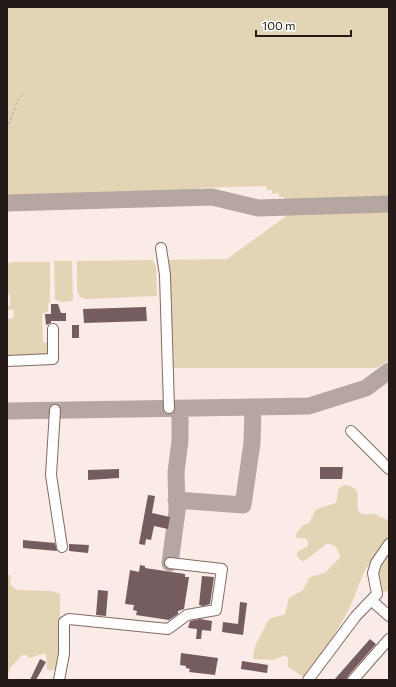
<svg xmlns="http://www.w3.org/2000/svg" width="396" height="687" font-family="Commissioner,sans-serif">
<rect width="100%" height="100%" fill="#fbebe6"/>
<path fill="#e4d4b6" d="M 7,7 L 389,7 L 389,198 L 284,200 L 284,197 L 279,197 L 279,193 L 272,194 L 272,190 L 267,190 L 266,186 L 198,188 L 198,193 L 7,198 Z
M 389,212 L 389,360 L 377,368 L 172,368 L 168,260 L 227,259 L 289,214 Z
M 152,260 L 156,266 L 157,296 L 86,299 L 80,297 L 77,290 L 77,261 Z
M 54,261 L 72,261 L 73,301 L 61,302 L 55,300 Z
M 13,262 L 50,262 L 50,303 L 48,303 L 48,312 L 42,313 L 43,342 L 50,343 L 49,356 L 7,358 L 7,319 L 13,318 L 14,310 L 7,309 L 7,306 L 10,306 L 10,296 L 7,291 L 7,264 Z
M 345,485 C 365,488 354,499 359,512 L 362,514 L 375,514 L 389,521 L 389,536 L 365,570 L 349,609 L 326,650 L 305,678 L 288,667 L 288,658 L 285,655 L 274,660 L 253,659 L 255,646 L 269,619 L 285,614 L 289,598 L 303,590 L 309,578 L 326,572 L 340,557 C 339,549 335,543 326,544 L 303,562 L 297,556 L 297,552 L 308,546 L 308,541 L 305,538 L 297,538 L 296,534 L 302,526 L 309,523 L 315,511 L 319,508 L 336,503 C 339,495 335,488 345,485 Z
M 389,552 L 389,590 L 382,593 L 379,585 L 378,566 Z
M 7,574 L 11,576 L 10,584 L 16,590 L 52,591 L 60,594 L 60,638 L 58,666 L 51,671 L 47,669 L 46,653 L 29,658 L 26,655 L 22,655 C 16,663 5,669 9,680 L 7,680 Z"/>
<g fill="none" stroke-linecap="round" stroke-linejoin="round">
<path stroke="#b5a6a2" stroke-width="17" d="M 7,203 L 212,197 L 258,208 L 389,204
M 7,411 L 309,406 L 366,388 L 389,371
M 176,500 L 243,505 L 252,443 L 253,407
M 170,563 L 177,511 L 176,472 L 180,441 L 180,408"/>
</g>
<path fill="#755c5e" d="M 51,304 L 58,304 L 61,313 L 66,313 L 66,321 L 51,321 L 51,323 L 46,325 L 45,314 L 51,314 Z
M 146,307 L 147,321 L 84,323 L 83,309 Z
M 72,325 L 79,325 L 79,338 L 72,338 Z
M 320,467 L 343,467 L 342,479 L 320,479 Z
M 119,469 L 119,478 L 88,480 L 88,470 Z
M 148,495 L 155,496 L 152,513 L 170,517 L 168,529 L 154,526 L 151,540 L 146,539 L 145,545 L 139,544 Z
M 23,540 L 55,543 L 57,551 L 23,548 Z
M 69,544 L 89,545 L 88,553 L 69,551 Z
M 140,565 L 145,566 L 145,568 L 185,574 L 185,577 L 189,577 L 184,609 L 178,611 L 178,614 L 169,620 L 136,615 L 137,611 L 133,610 L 134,605 L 125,604 L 130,570 L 139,572 Z
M 202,576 L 214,577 L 210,604 L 203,606 L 199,605 Z
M 98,590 L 108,591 L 106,616 L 96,615 Z
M 240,602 L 247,603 L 243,635 L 222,632 L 223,622 L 238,624 Z
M 200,619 L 212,621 L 211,631 L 202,630 L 201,639 L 196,639 L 197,629 L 188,628 L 190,621 Z
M 370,639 L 376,644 L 348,676 L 347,680 L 334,680 Z
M 181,653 L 218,658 L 215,675 L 189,672 L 190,669 L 186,668 L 186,666 L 180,665 Z
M 40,659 L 46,662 L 36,680 L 30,680 Z
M 242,661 L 268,665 L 267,673 L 241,669 Z"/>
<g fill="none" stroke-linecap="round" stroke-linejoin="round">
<g stroke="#826a63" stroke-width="12">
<path id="minor" d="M 161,248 L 165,275 L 169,408
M 7,361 L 53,359 L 53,329
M 55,410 L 51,475 L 62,547
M 351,431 L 389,469
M 371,600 L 389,616
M 59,680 L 64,654 L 64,622 L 69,619 L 168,629 L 187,615 L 216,610 L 222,569 L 170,563
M 308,680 L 356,616 L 377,594 L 373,573 L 376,563 L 389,544
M 353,680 L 389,639"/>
</g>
<path stroke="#b0a29e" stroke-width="1" stroke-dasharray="3 2" stroke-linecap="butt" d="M 7,129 L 18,99 L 24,93"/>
<use href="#minor" stroke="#fff" stroke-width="10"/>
</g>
<rect width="396" height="687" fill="none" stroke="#241a17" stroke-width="16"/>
<path d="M256 30v6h95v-6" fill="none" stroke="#241a17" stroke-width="2"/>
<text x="262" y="30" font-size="12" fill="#241a17" stroke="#ffffff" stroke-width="3" paint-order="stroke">100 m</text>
</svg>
